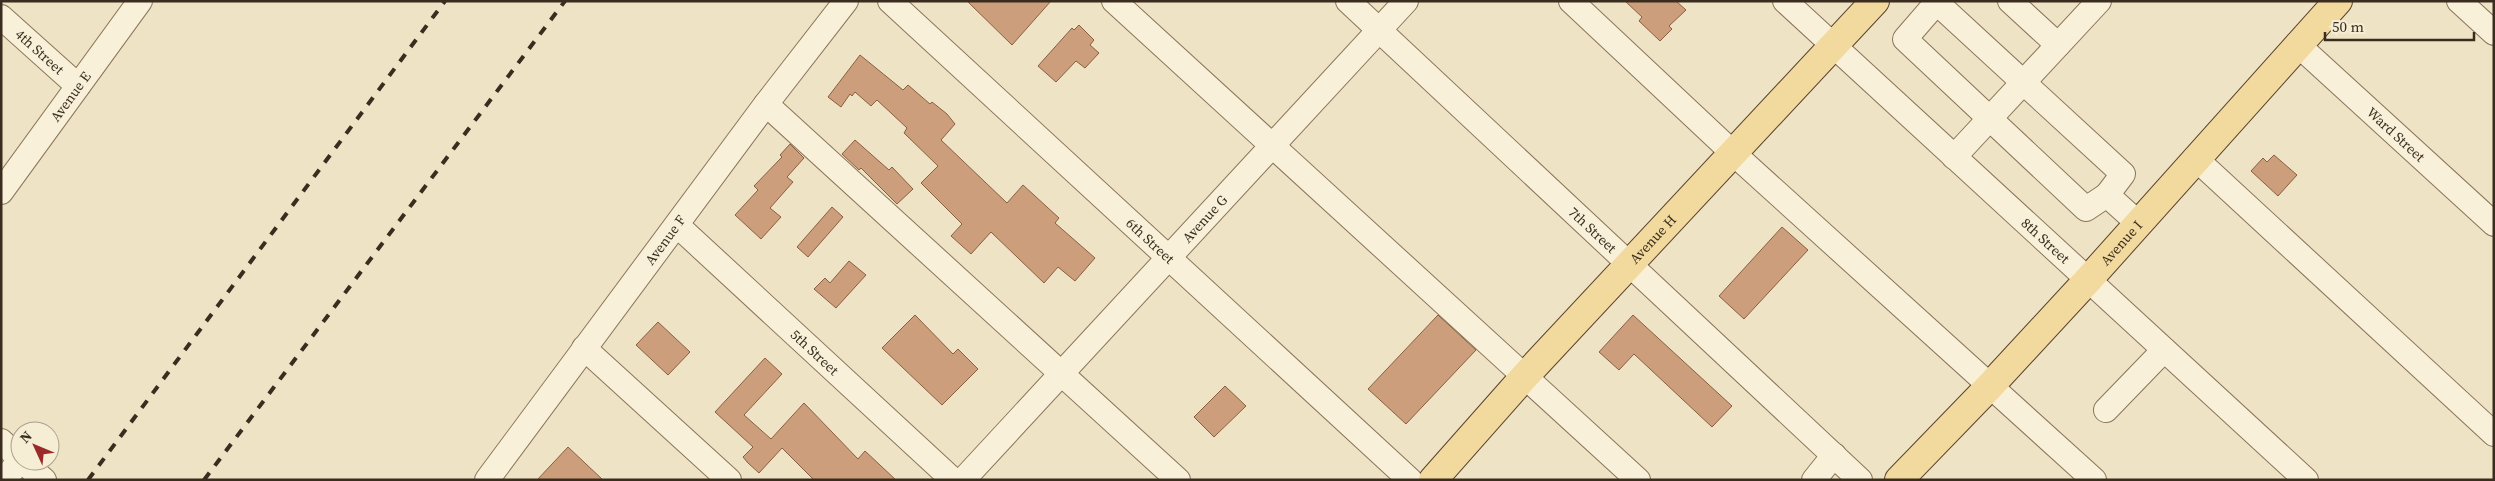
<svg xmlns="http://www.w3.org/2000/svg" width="2495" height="481" font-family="'Source Serif 4',serif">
<rect width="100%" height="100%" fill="#efe3c5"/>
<path fill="#cd9e7b" stroke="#8a5f40" d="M 967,1 L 1051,1 L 1012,45 Z
M 1625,1 L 1676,1 L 1686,10 L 1669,26 L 1672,29 L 1660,41 L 1639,21 L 1642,17 Z
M 1079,25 L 1094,40 L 1090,45 L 1099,53 L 1085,68 L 1076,61 L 1056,82 L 1038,66 L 1072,28 L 1074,30 Z
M 860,55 L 903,90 L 908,85 L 930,104 L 932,102 L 947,114 L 955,124 L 941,140 L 1007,203 L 1023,185 L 1059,218 L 1055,223 L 1095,258 L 1075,281 L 1058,267 L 1044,283 L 991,232 L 971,254 L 951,236 L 962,224 L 921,183 L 938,166 L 904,133 L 907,128 L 877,100 L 871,106 L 855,92 L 852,96 L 850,94 L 841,107 L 828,97 Z
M 855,140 L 889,170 L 892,167 L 913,189 L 897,204 L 861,168 L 859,170 L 842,154 Z
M 790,144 L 804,158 L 787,177 L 793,182 L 770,208 L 781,217 L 761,239 L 735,215 L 758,190 L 754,186 L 782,157 L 780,155 Z
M 2274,155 L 2297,175 L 2278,196 L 2251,171 L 2263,158 L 2267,162 Z
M 832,207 L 843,217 L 808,257 L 797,247 Z
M 1782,227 L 1808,250 L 1744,319 L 1719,296 Z
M 849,261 L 866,275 L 836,308 L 814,289 L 825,278 L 830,283 Z
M 915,315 L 953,354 L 958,349 L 978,369 L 942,405 L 882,348 Z
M 1438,315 L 1476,350 L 1406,424 L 1368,389 Z
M 1633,315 L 1732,406 L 1712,427 L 1634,354 L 1619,370 L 1599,352 Z
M 658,322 L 690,352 L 668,375 L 636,345 Z
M 765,358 L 782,374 L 744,415 L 771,439 L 804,403 L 858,459 L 865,451 L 896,480 L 814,480 L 782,448 L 759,473 L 748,463 L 743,457 L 753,447 L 715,412 Z
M 1225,386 L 1246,406 L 1214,437 L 1194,417 Z
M 568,447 L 603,480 L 537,480 Z"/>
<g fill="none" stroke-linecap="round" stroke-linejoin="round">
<g stroke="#8a755b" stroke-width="26">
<g id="minor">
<path id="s1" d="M 890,1 L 1410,480"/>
<path d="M 1114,1 L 1638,480"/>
<path id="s2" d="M 1348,1 L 1860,480"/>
<path d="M 1571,1 L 1733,153 L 2094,480"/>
<path id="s3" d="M 1785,1 L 2306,480"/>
<path d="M 1938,1 L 1905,39 L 2086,209 L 2107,195"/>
<path d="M 2010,1 L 2058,45"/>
<path d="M 2459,1 L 2494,33"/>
<path d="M 1937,3 L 2123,174 L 2107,195 L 2138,223"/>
<path id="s4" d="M 1,17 L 78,86"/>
<path id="s5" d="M 2297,44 L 2494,224"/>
<path d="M 766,104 L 1178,480"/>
<path d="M 1954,157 L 2099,1"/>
<path d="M 2195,158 L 2494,434"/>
<path id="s6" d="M 1,192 L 140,1"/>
<path id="s7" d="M 678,226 L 953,480"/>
<path d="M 584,348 L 729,480"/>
<path d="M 2106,410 L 2164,350"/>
<path d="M 1,441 L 20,459"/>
<path d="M 22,461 L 44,480"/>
<path d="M 5,480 L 20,459"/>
<path id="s8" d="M 487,480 L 766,104 L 846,1"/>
<path id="s9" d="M 963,480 L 1406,1"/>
<path d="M 1814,480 L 1834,455"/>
</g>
</g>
<g stroke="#58432f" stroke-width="30">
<g id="major">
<path id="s10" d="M 1433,480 L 1525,376 L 1875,1"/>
<path id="s11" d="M 1899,480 L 1990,386 L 2088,280 L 2338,1"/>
</g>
</g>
<use href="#minor" stroke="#f9f0d9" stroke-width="24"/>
<use href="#major" stroke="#f2d99d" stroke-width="28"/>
<path stroke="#3a2d1f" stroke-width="4" stroke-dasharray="9 9" stroke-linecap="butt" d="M 88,480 L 445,1
M 204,480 L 565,1"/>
</g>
<g text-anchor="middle" stroke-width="4" stroke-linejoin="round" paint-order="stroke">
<g font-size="14" fill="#3a2d1f" stroke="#f6edd5">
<text dy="5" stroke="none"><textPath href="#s4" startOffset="52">4th Street</textPath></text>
<text dy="5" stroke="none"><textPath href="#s6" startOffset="118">Avenue E</textPath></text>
<text dy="5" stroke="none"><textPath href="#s5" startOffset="134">Ward Street</textPath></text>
<text dy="5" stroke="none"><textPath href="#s9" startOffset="356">Avenue G</textPath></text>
<text dy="5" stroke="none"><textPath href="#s2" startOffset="335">7th Street</textPath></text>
<text dy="5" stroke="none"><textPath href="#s8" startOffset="299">Avenue F</textPath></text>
<text dy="5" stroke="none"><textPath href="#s1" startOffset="354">6th Street</textPath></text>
<text dy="5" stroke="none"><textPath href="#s10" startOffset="326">Avenue H</textPath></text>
<text dy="5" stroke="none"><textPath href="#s3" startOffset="354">8th Street</textPath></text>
<text dy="5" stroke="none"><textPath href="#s11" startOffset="325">Avenue I</textPath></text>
<text dy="5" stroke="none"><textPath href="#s7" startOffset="186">5th Street</textPath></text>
</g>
</g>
<rect width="2495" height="481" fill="none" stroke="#3a2d1f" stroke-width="5"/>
<g transform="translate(35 446) rotate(314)"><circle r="24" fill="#f6edd5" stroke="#aba08c"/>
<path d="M0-4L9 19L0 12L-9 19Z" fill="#9a2b2a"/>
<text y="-8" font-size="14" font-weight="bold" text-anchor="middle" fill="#3a2d1f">N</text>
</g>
<path d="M2325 32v8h149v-8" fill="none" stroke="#3a2d1f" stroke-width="2.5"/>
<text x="2332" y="32" font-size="15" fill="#3a2d1f" stroke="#f6edd5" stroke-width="4" paint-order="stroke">50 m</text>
</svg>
